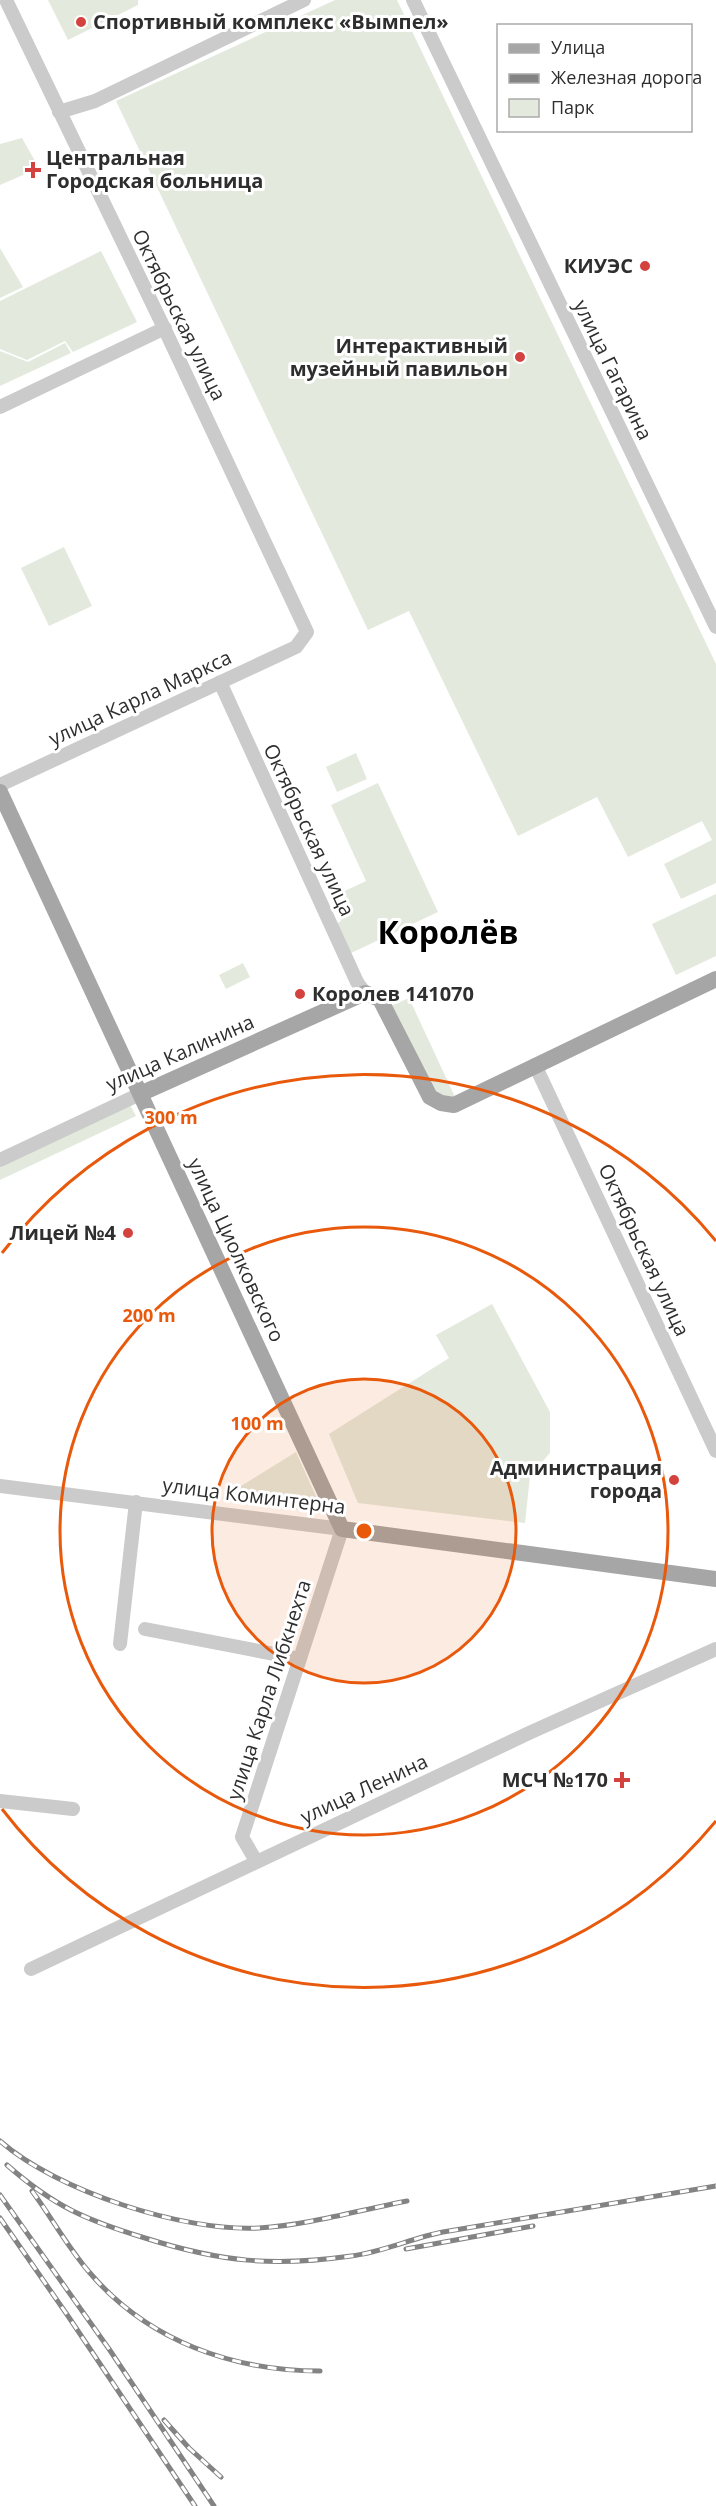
<svg xmlns="http://www.w3.org/2000/svg" width="716" height="2506" font-family="'Open Sans',sans-serif">
<rect width="100%" height="100%" fill="#fff"/>
<path fill="#e3eadd" d="M 48,0 L 138,0 L 138,5 L 68,40 Z
M 335,0 L 397,0 L 716,664 L 716,883 L 681,899 L 664,864 L 712,840 L 702,821 L 628,857 L 597,797 L 518,836 L 409,611 L 368,630 L 116,101 Z
M 22,138 L 39,168 L 0,185 L 0,144 Z
M 0,248 L 23,287 L 0,298 Z
M 101,251 L 137,322 L 73,352 L 65,341 L 27,360 L 0,349 L 0,301 Z
M 65,343 L 71,353 L 0,386 L 0,351 L 28,362 Z
M 64,547 L 92,606 L 49,626 L 21,568 Z
M 356,753 L 367,779 L 337,792 L 326,767 Z
M 378,783 L 438,912 L 349,954 L 335,924 L 341,921 L 330,898 L 366,881 L 331,805 Z
M 716,894 L 716,956 L 676,975 L 652,924 Z
M 243,963 L 250,977 L 226,989 L 219,975 Z
M 409,998 L 455,1097 L 438,1098 L 388,1007 Z
M 129,1103 L 136,1116 L 0,1180 L 0,1164 Z
M 492,1304 L 550,1412 L 550,1453 L 530,1476 L 525,1523 L 358,1503 L 329,1434 L 449,1358 L 436,1335 Z
M 296,1452 L 324,1514 L 222,1498 Z"/>
<g fill="none" stroke-linecap="round" stroke-linejoin="round">
<path stroke="#cbcbcb" stroke-width="14" d="M 413,0 L 716,627
M 59,112 L 95,101 L 304,0
M 0,407 L 165,328
M 220,682 L 357,982 L 365,993
M 0,785 L 296,647 L 307,632 L 166,332 L 6,0
M 535,1065 L 716,1451
M 0,1160 L 140,1094
M 0,1486 L 342,1529 L 242,1837 L 256,1861
M 145,1629 L 300,1659
M 120,1644 L 136,1502
M 0,1801 L 73,1809
M 31,1969 L 529,1733 L 716,1649"/>
<path stroke="#a6a6a6" stroke-width="16" d="M 0,792 L 342,1529 L 716,1579
M 140,1094 L 365,993 L 380,999 L 430,1097 L 441,1103 L 454,1105 L 716,979"/>
<g stroke="#838383" stroke-width="5">
<path id="rail" d="M 0,2141 C 57,2191 183,2232 259,2228 C 308,2225 360,2210 407,2201
M 7,2165 C 55,2207 86,2220 145,2238 C 221,2262 273,2267 351,2256 C 383,2252 412,2238 443,2232 C 534,2217 625,2201 716,2186
M 32,2191 C 52,2218 68,2248 90,2273 C 148,2341 233,2371 320,2371
M 0,2195 L 109,2349 L 214,2506
M 0,2218 L 68,2316 L 195,2506
M 406,2249 L 533,2226
M 164,2420 L 189,2448 L 221,2477"/>
</g>
<use href="#rail" stroke="#fff" stroke-width="3" stroke-dasharray="9" stroke-linecap="butt"/>
</g>
<circle cx="364" cy="1531" r="152" fill="#e8590c" fill-opacity=".12"/>
<g fill="none" stroke="#e8590c" stroke-width="3">
<circle cx="364" cy="1531" r="152"/>
<circle cx="364" cy="1531" r="304"/>
<path d="M716 1821A456 456 0 0 1 2 1809M2 1253A456 456 0 0 1 716 1241"/>
</g>
<g fill="#d44240" stroke="#fff" stroke-width="2">
<circle cx="81" cy="22" r="6"/>
<path d="M30 161h6v6h6v6h-6v6h-6v-6h-6v-6h6z"/>
<circle cx="645" cy="266" r="6"/>
<circle cx="520" cy="357" r="6"/>
<circle cx="300" cy="994" r="6"/>
<circle cx="128" cy="1233" r="6"/>
<circle cx="674" cy="1480" r="6"/>
<path d="M619 1771h6v6h6v6h-6v6h-6v-6h-6v-6h6z"/>
</g>
<g text-anchor="middle" stroke-width="6" stroke-linejoin="round" paint-order="stroke">
<g font-size="20" font-weight="bold" fill="#2e2e2e" stroke="#fff" text-anchor="end">
<text x="93" y="29" text-anchor="start">Спортивный комплекс «Вымпел»</text>
<text x="46" y="165" text-anchor="start">Центральная<tspan x="46" dy="23">Городская больница</tspan></text>
<text x="633" y="273">КИУЭС</text>
<text x="508" y="353">Интерактивный<tspan x="508" dy="23">музейный павильон</tspan></text>
<text x="312" y="1001" text-anchor="start">Королев 141070</text>
<text x="116" y="1240">Лицей №4</text>
<text x="662" y="1475">Администрация<tspan x="662" dy="23">города</tspan></text>
<text x="608" y="1787">МСЧ №170</text>
</g>
<g font-size="20" fill="#2e2e2e" stroke="#fff">
<text transform="translate(179 315) rotate(64)" y="7">Октябрьская улица</text>
<text transform="translate(613 370) rotate(64)" y="7">улица Гагарина</text>
<text transform="translate(140 698) rotate(-25)" y="7">улица Карла Маркса</text>
<text transform="translate(309 830) rotate(65)" y="7">Октябрьская улица</text>
<text transform="translate(180 1053) rotate(-24)" y="7">улица Калинина</text>
<text transform="translate(236 1250) rotate(65)" y="7">улица Циолковского</text>
<text transform="translate(644 1250) rotate(65)" y="7">Октябрьская улица</text>
<text transform="translate(254 1496) rotate(7)" y="7">улица Коминтерна</text>
<text transform="translate(269 1690) rotate(-72)" y="7">улица Карла Либкнехта</text>
<text transform="translate(364 1789) rotate(-25)" y="7">улица Ленина</text>
</g>
<g font-size="32" font-weight="bold" fill="#000" stroke="#fff">
<text x="448" y="944">Королёв</text>
</g>
</g>
<circle cx="364" cy="1531" r="9" fill="#e8590c" stroke="#fff" stroke-width="3"/>
<g font-size="18" text-anchor="middle" font-weight="bold" fill="#e8590c" stroke="#fff" stroke-width="6" stroke-linejoin="round" paint-order="stroke">
<text x="171" y="1124">300 m</text>
<text x="149" y="1322">200 m</text>
<text x="257" y="1430">100 m</text>
</g>
<rect x="497" y="24" width="195" height="108" fill="#ffffff" stroke="#ababab" stroke-width="1.5"/>
<rect x="509" y="44" width="30" height="9" fill="#a6a6a6" stroke="#ababab" stroke-width="1.5"/>
<text x="551" y="54" font-size="18" fill="#2e2e2e">Улица</text>
<rect x="509" y="74" width="30" height="9" fill="#838383" stroke="#ababab" stroke-width="1.5"/>
<text x="551" y="84" font-size="18" fill="#2e2e2e">Железная дорога</text>
<rect x="509" y="99" width="30" height="18" fill="#e3eadd" stroke="#ababab" stroke-width="1.5"/>
<text x="551" y="114" font-size="18" fill="#2e2e2e">Парк</text>
</svg>
